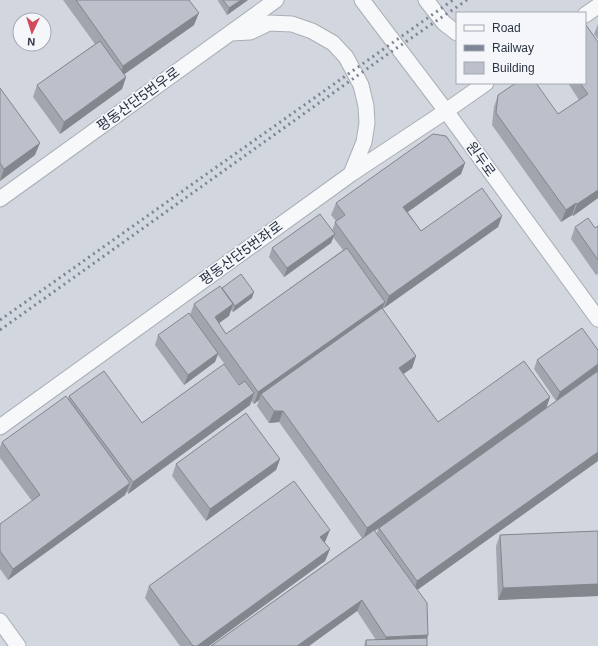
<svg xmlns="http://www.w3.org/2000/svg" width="598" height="646" font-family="Helvetica,'Noto Sans KR',sans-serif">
<rect width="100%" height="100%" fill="#e4e7ec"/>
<path fill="#d2d6de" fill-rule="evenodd" d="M 0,0 L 598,0 L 598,646 L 0,646 ZM 457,13 L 585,13 L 585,83 L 457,83 ZM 20,20 L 44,20 L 44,44 L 20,44 Z"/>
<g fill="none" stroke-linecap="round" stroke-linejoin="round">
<g stroke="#a9aeb7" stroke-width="17">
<path id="minor" d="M 362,0 L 446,111 L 598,319
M 426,0 L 444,23 L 457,33
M 585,15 L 598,6
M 231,33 L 250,32 L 269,23 L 292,24 L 312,31 L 333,43 L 346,57 L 361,85 L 366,106 L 367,123 L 364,142 L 351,174
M 0,199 L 276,0
M 0,427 L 351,174 L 446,111 L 486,83
M 0,621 L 18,646"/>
</g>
<use href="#minor" stroke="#f7f8fa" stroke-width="15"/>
<path stroke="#7d8696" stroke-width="3" stroke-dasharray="2 4" stroke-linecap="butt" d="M 0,320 L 453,0
M 0,330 L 385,56 L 467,0"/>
</g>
<path fill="#a1a5ae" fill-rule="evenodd" d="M 63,0 L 189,0 L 194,25 L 124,74 L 126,77 L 122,89 L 60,134 L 33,97 L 37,85 L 95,44 Z
M 218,0 L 248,0 L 227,15 L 218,1 Z
M 598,24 L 598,39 L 594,34 Z
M 598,42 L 598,198 L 573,216 L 572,215 L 561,222 L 492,125 L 494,107 L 498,95 L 558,114 L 579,100 L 568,83 L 585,83 Z
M 0,88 L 35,155 L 0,181 Z
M 465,163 L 461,174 L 408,212 L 421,231 L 502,216 L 498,227 L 384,308 L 384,307 L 383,310 L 416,356 L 412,368 L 403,374 L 438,422 L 550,397 L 546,408 L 598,371 L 598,461 L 417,590 L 428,635 L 427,639 L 427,646 L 364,646 L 366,640 L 376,640 L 357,611 L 309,646 L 211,646 L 362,538 L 279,422 L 269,423 L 257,406 L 259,400 L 254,404 L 251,401 L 250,405 L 128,494 L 127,491 L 125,495 L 8,580 L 0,569 L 0,524 L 32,501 L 0,458 L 0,447 L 2,442 L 68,399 L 69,396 L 142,423 L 239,385 L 239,384 L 218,355 L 215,362 L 184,385 L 155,345 L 158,335 L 190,315 L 194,304 L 222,289 L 222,288 L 252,298 L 233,312 L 231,310 L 229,316 L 219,323 L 226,334 L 343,250 L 333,237 L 331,243 L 284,277 L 269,257 L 272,248 L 332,231 L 335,222 L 336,221 L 331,215 L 336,203 ZM 378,528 L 377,534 L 375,531 Z
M 598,226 L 598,274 L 596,275 L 571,239 L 575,227 L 595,228 Z
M 598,350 L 556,401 L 534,369 L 537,360 Z
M 280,459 L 276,470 L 206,521 L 172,476 L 176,464 Z
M 598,531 L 598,596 L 498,600 L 496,546 L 500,535 Z
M 324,542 L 330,549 L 325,561 L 209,646 L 180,646 L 145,598 L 149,586 L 325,542 Z"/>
<path fill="#83868d" d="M 241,0 L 248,0 L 227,15 L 229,8 Z
M 199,13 L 194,25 L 119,78 L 123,66 Z
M 126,77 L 122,89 L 60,134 L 64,122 Z
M 40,143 L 35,155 L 0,181 L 4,169 Z
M 465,163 L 461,174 L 399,218 L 403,207 Z
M 598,190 L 598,198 L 573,216 L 577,204 Z
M 576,203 L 572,215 L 561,222 L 566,210 Z
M 502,216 L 498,227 L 384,308 L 389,296 Z
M 335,234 L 331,243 L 284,277 L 287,268 Z
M 254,292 L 252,298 L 233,312 L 235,306 Z
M 385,302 L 381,313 L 261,394 L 259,400 L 254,404 L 258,392 Z
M 233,304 L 229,316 L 212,328 L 215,317 Z
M 218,353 L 215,362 L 184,385 L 188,375 Z
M 416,356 L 412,368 L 395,380 L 399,368 Z
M 598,364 L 598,371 L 556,401 L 560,392 Z
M 254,393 L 250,405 L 128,494 L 133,482 Z
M 550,397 L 546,409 L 363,539 L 367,528 Z
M 274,411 L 283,411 L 279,422 L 269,423 Z
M 598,452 L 598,461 L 413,593 L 417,581 Z
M 280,459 L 276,470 L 206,521 L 210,509 Z
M 130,483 L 125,495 L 8,580 L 13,569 Z
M 330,530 L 325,542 L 316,549 L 320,537 Z
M 330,549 L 325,561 L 209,646 L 197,646 Z
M 598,584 L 598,596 L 498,600 L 503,588 Z
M 362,600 L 357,611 L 309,646 L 297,646 Z
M 428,635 L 424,646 L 383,646 L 386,637 Z"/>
<path fill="#bbc0ca" stroke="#83868d" d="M 76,0 L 189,0 L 199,13 L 123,66 Z
M 223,0 L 241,0 L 229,8 Z
M 586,25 L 598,42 L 598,190 L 577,204 L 576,203 L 566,210 L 496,113 L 498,95 L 516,83 L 536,83 L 558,114 L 588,94 L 580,83 L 585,83 L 585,26 Z
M 100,41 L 126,77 L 64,122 L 37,85 Z
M 0,88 L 40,143 L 4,169 L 0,163 Z
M 433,134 L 446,136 L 465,163 L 403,207 L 421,231 L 482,188 L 502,216 L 389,296 L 335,222 L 345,215 L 336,203 Z
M 320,214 L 335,234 L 287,268 L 272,248 Z
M 588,218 L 595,228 L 598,226 L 598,260 L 575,227 Z
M 347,248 L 385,302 L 258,392 L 194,304 L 220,286 L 233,304 L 215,317 L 226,334 Z
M 241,274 L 254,292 L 235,306 L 222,288 Z
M 382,308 L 416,356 L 399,368 L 438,422 L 524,361 L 550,397 L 367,528 L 283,411 L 274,411 L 261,394 Z
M 189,313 L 218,353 L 188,375 L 158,335 Z
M 582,328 L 598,350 L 598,364 L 560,392 L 537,360 Z
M 224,364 L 239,385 L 245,381 L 254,393 L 133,482 L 69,396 L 104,371 L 142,423 Z
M 598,371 L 598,452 L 417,581 L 379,528 Z
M 66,396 L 130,483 L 13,569 L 0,551 L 0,524 L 40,495 L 2,442 Z
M 246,413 L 280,459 L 210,509 L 176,464 Z
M 294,481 L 330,530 L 320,537 L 330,549 L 197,646 L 193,646 L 149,586 Z
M 374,530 L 427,603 L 428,635 L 386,637 L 362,600 L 297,646 L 211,646 Z
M 598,531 L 598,584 L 503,588 L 500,535 Z
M 427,638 L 427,646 L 366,646 L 366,640 Z"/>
<g text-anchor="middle" stroke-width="3.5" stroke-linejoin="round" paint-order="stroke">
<g font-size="14" fill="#2b3445" stroke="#f4f6f9">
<text transform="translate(138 99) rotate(-36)" y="5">평동산단5번우로</text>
<text transform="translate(481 159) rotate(54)" y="5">원두로</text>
<text transform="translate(241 253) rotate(-36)" y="5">평동산단5번좌로</text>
</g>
</g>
<rect x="456" y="12" width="130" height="72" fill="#f4f6f9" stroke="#a4a8b1"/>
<rect x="464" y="25" width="20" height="6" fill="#f7f8fa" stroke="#a4a8b1"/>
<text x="492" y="32" font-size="12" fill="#2b3445">Road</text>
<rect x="464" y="45" width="20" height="6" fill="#7d8696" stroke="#a4a8b1"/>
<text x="492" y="52" font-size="12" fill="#2b3445">Railway</text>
<rect x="464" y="62" width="20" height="12" fill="#bbc0ca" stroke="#a4a8b1"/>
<text x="492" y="72" font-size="12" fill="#2b3445">Building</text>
<g transform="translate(32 32) rotate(184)"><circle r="19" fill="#f4f6f9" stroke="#a4a8b1"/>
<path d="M0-3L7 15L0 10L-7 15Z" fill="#d1495b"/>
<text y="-6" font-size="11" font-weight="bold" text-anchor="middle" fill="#2b3445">N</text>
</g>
</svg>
